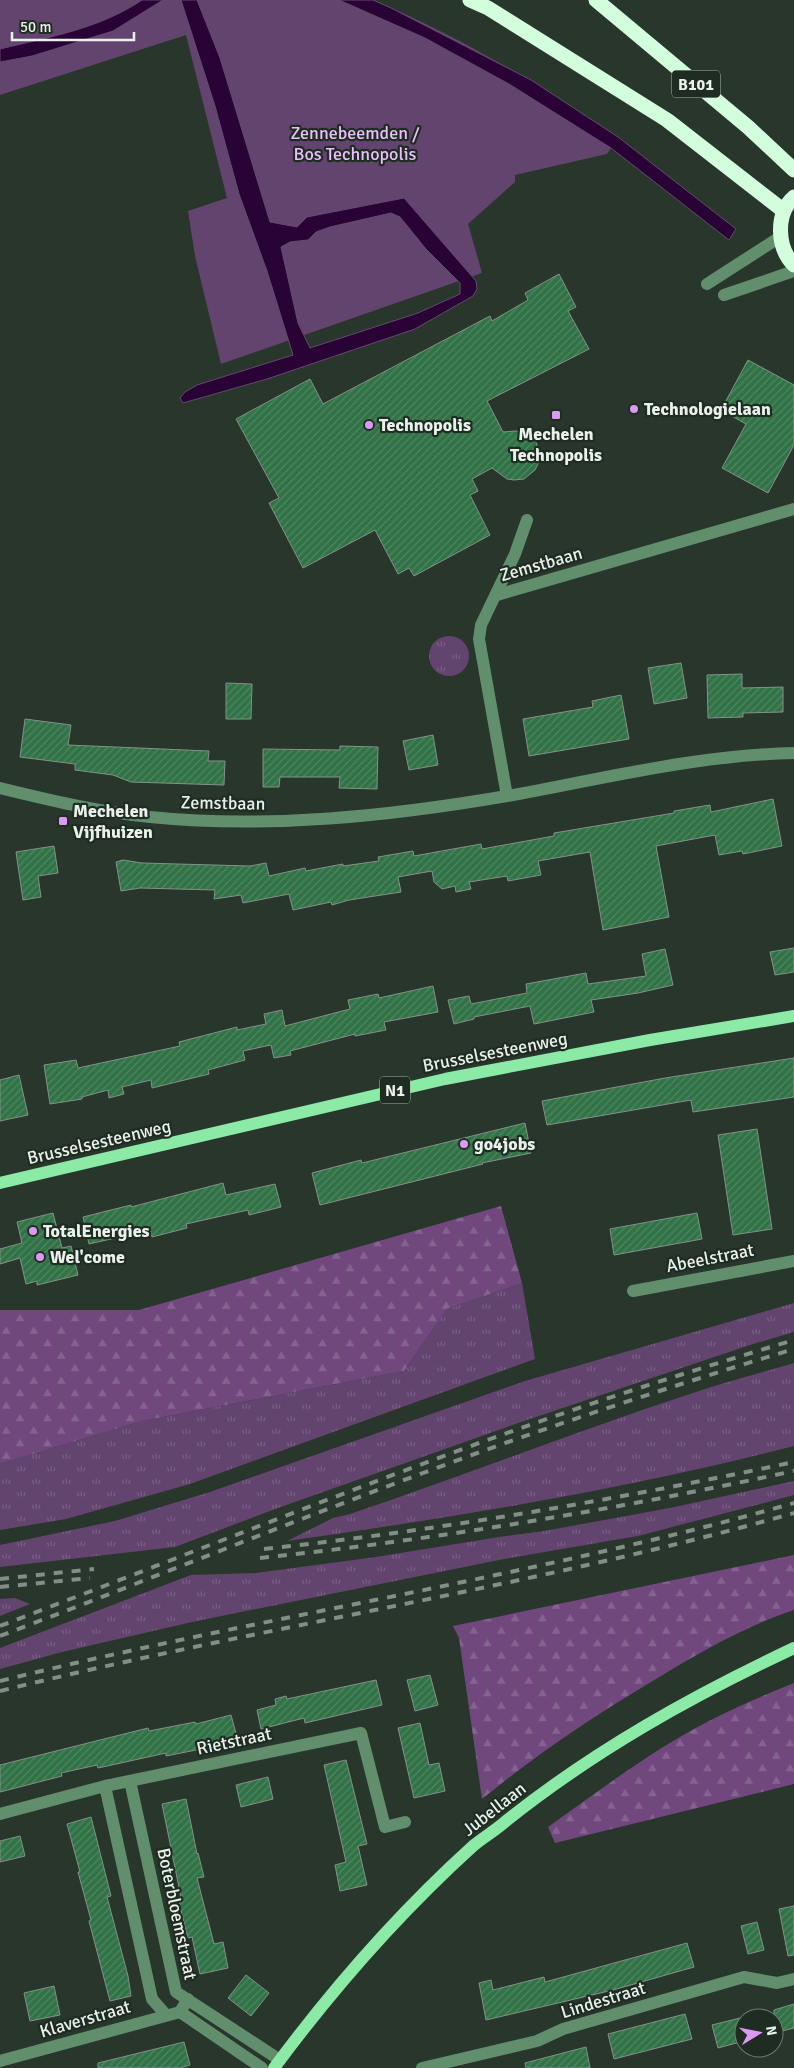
<svg xmlns="http://www.w3.org/2000/svg" width="794" height="2068" font-family="Signika,sans-serif">
<defs>
<pattern id="grass-tufts" width="24" height="20" patternUnits="userSpaceOnUse" patternTransform="scale(1.25)"><rect width="24" height="20" fill="#63446e"/><path d="M3 7l-1-3M5 7V3M7 7l1-3M15 17l-1-3M17 17v-4M19 17l1-3" fill="none" stroke="#795f83"/></pattern>
<pattern id="forest-firs" width="22" height="20" patternUnits="userSpaceOnUse" patternTransform="scale(1.25)"><rect width="22" height="20" fill="#70487e"/><path d="M5 1l3.5 6h-7zM16 11l3.5 6h-7z" fill="#846390"/></pattern>
<pattern id="building-hatch" width="6" height="6" patternUnits="userSpaceOnUse" patternTransform="scale(1.25)"><rect width="6" height="6" fill="#317247"/><path d="M-1 1l2-2M0 6l6-6M5 7l2-2" fill="none" stroke="#4f8762"/></pattern>
</defs>
<rect width="100%" height="100%" fill="#29362c"/>
<path fill="url(#grass-tufts)" d="M429 656a20 20 0 1 1 40 0a20 20 0 1 1-40 0Z
M 522,1283 L 535,1359 L 190,1484 L 66,1519 L 0,1530 L 0,1464 L 142,1421 L 404,1371 L 447,1309 Z
M 794,1303 L 794,1332 L 750,1345 L 521,1422 L 275,1509 L 175,1547 L 0,1567 L 0,1545 L 115,1521 L 210,1492 L 525,1381 Z
M 794,1363 L 794,1446 C 628,1489 457,1517 287,1541 L 333,1518 L 350,1514 C 466,1475 580,1430 696,1392 C 728,1381 761,1373 794,1363 Z
M 794,1481 L 794,1495 L 638,1536 L 504,1559 L 192,1622 L 62,1652 L 0,1669 L 0,1648 L 191,1575 L 256,1573 L 376,1557 L 499,1537 L 544,1531 L 670,1508 Z
M 15,1598 L 30,1604 L 0,1616 L 0,1599 Z"/>
<path fill="url(#forest-firs)" d="M 501,1206 L 522,1283 L 447,1309 L 404,1371 L 142,1421 L 0,1464 L 0,1310 L 139,1310 Z
M 794,1555 L 794,1610 C 745,1626 695,1655 651,1682 C 592,1717 536,1755 482,1799 L 459,1638 L 453,1626 Z
M 794,1683 L 794,1784 L 555,1843 L 548,1827 C 600,1790 651,1751 707,1722 C 735,1707 765,1695 794,1683 Z"/>
<path fill="#63446e" d="M 0,0 L 373,0 C 457,35 542,86 618,137 L 607,154 L 515,175 L 515,182 L 468,224 L 482,273 L 221,364 L 195,256 L 188,211 L 227,198 L 186,35 L 0,95 Z"/>
<path fill="#2a0336" stroke="#634a6c" fill-rule="evenodd" d="M 142,0 L 163,0 L 113,31 L 32,56 L 0,62 L 0,49 C 49,37 99,29 142,0 Z
M 181,0 L 197,0 L 220,58 L 270,222 L 297,227 L 307,217 L 404,198 L 476,281 L 477,289 L 473,296 L 415,329 L 267,379 L 183,403 L 180,398 L 185,392 L 197,385 L 293,355 L 267,271 L 239,194 L 215,106 ZM 391,213 L 400,217 L 426,249 L 460,283 L 460,294 L 418,313 L 310,348 L 298,323 L 281,247 L 290,242 L 308,240 L 316,232 L 330,227 Z
M 339,0 L 373,0 L 391,8 L 531,80 L 618,137 L 736,229 L 729,240 L 611,148 L 509,84 L 425,38 Z"/>
<path fill="url(#building-hatch)" stroke="#849287" d="M 559,274 L 576,307 L 568,311 L 589,349 L 487,401 L 503,432 L 516,431 L 525,433 L 536,442 L 540,454 L 538,464 L 535,470 L 524,479 L 514,480 L 507,479 L 492,468 L 472,479 L 478,491 L 470,495 L 490,535 L 414,576 L 409,568 L 398,574 L 375,530 L 303,568 L 269,503 L 279,498 L 236,419 L 310,379 L 323,404 L 490,316 L 492,321 L 528,300 L 525,293 Z
M 748,360 L 794,385 L 794,445 L 768,493 L 722,468 L 746,424 L 721,410 Z
M 681,663 L 687,698 L 654,704 L 648,668 Z
M 742,674 L 742,688 L 783,687 L 783,712 L 743,713 L 743,717 L 708,718 L 707,675 Z
M 226,683 L 252,684 L 251,719 L 226,719 Z
M 621,695 L 629,739 L 529,756 L 523,719 L 593,707 L 592,701 Z
M 25,719 L 71,725 L 68,745 L 209,751 L 208,761 L 225,761 L 224,785 L 131,782 L 113,775 L 75,770 L 75,764 L 20,757 Z
M 433,735 L 438,765 L 409,770 L 403,741 Z
M 340,746 L 378,747 L 377,789 L 339,788 L 340,777 L 280,777 L 279,787 L 263,787 L 263,749 L 340,750 Z
M 773,799 L 782,846 L 743,854 L 742,851 L 719,855 L 715,835 L 656,846 L 669,917 L 603,930 L 590,852 L 538,861 L 541,875 L 508,881 L 507,876 L 469,882 L 471,889 L 456,892 L 455,886 L 442,889 L 434,882 L 432,871 L 398,877 L 401,892 L 349,900 L 332,905 L 331,902 L 293,910 L 289,894 L 243,903 L 241,895 L 214,899 L 215,890 L 140,888 L 121,891 L 116,862 L 123,860 L 142,863 L 250,866 L 266,863 L 269,876 L 305,868 L 306,871 L 343,864 L 343,866 L 379,861 L 378,857 L 413,851 L 414,856 L 481,844 L 482,849 L 554,836 L 554,833 L 674,813 L 674,811 L 710,805 L 711,812 Z
M 54,846 L 58,873 L 38,876 L 41,897 L 23,900 L 16,852 Z
M 794,948 L 794,972 L 775,975 L 770,952 Z
M 665,949 L 673,985 L 638,993 L 591,1000 L 594,1012 L 534,1024 L 530,1006 L 474,1017 L 474,1019 L 454,1024 L 448,1000 L 469,996 L 471,1004 L 527,993 L 526,984 L 586,973 L 588,984 L 646,976 L 642,954 Z
M 433,986 L 438,1012 L 384,1022 L 386,1030 L 355,1036 L 355,1034 L 290,1051 L 291,1055 L 274,1058 L 271,1045 L 243,1051 L 245,1060 L 208,1070 L 209,1074 L 152,1088 L 151,1080 L 122,1087 L 124,1094 L 109,1098 L 108,1090 L 82,1097 L 82,1099 L 50,1104 L 44,1065 L 76,1060 L 78,1068 L 180,1046 L 179,1042 L 237,1027 L 237,1030 L 266,1024 L 264,1014 L 282,1010 L 285,1026 L 350,1009 L 348,1000 L 378,994 L 379,998 Z
M 794,1058 L 794,1097 L 693,1112 L 691,1100 L 547,1125 L 542,1101 L 665,1078 Z
M 19,1075 L 28,1115 L 0,1121 L 0,1080 Z
M 525,1123 L 531,1153 L 482,1163 L 483,1164 L 320,1205 L 312,1173 L 361,1160 L 362,1163 Z
M 757,1129 L 772,1229 L 733,1235 L 718,1135 Z
M 223,1183 L 226,1195 L 275,1184 L 281,1207 L 249,1215 L 248,1210 L 186,1224 L 187,1228 L 152,1237 L 150,1230 L 89,1244 L 83,1217 L 131,1205 L 131,1207 Z
M 53,1213 L 62,1248 L 71,1246 L 78,1275 L 37,1285 L 37,1281 L 26,1284 L 20,1258 L 0,1264 L 0,1249 L 22,1243 L 17,1222 Z
M 697,1213 L 702,1239 L 614,1255 L 610,1229 Z
M 430,1675 L 438,1705 L 415,1711 L 407,1680 Z
M 376,1680 L 382,1705 L 305,1723 L 304,1718 L 261,1729 L 257,1710 L 276,1705 L 275,1699 L 286,1696 L 287,1699 Z
M 231,1715 L 237,1737 L 200,1747 L 201,1749 L 166,1756 L 166,1753 L 98,1768 L 97,1765 L 61,1773 L 62,1776 L 0,1792 L 0,1765 L 148,1728 L 149,1731 L 195,1722 L 196,1724 Z
M 420,1723 L 429,1765 L 439,1763 L 445,1791 L 414,1798 L 398,1728 Z
M 346,1760 L 367,1844 L 358,1846 L 367,1885 L 340,1891 L 335,1865 L 346,1862 L 324,1765 Z
M 268,1777 L 273,1799 L 241,1807 L 236,1785 Z
M 186,1799 L 197,1854 L 198,1853 L 204,1877 L 197,1878 L 214,1944 L 223,1942 L 228,1968 L 200,1974 L 192,1937 L 188,1938 L 179,1903 L 182,1902 L 162,1804 Z
M 91,1817 L 111,1896 L 107,1897 L 128,1976 L 131,1996 L 110,2001 L 89,1921 L 91,1920 L 78,1872 L 80,1872 L 67,1824 Z
M 20,1836 L 25,1856 L 0,1862 L 0,1841 Z
M 794,1906 L 794,1955 L 788,1956 L 779,1909 Z
M 757,1922 L 764,1950 L 748,1954 L 741,1926 Z
M 687,1943 L 694,1967 L 613,1990 L 486,2020 L 479,1983 L 491,1980 L 493,1990 L 544,1977 L 545,1982 Z
M 246,1975 L 269,1993 L 251,2016 L 228,1998 Z
M 54,1986 L 60,2015 L 30,2021 L 24,1993 Z
M 794,2004 L 794,2028 L 774,2033 L 774,2010 Z
M 685,2014 L 692,2039 L 614,2059 L 608,2034 Z
M 744,2017 L 744,2041 L 718,2048 L 712,2025 Z
M 184,2042 L 190,2065 L 180,2068 L 98,2068 L 98,2063 Z
M 586,2047 L 590,2068 L 526,2068 L 525,2063 Z"/>
<g fill="none" stroke-linecap="round" stroke-linejoin="round">
<path stroke="#618e6d" stroke-width="12" d="M 707,284 L 780,237
M 724,295 L 794,271
M 497,595 L 794,509
M 0,788 C 49,800 99,812 150,817 C 269,829 390,816 507,796 C 602,779 697,755 794,753
M 507,796 L 479,639 L 481,625 L 515,554 L 527,520
M 633,1291 L 794,1261
M 130,1781 L 176,1992 L 280,2060
M 105,1786 L 152,1999 L 166,2015
M 0,1814 L 105,1786 L 361,1733 L 385,1827 L 405,1822
M 180,2012 L 262,2068
M 0,2061 L 180,2012 L 188,1999
M 422,2068 L 537,2041 L 563,2029 L 744,1977 L 777,1983 L 794,1979"/>
<path stroke="#8aeaa6" stroke-width="12" d="M 0,1183 L 445,1079 L 650,1040 L 794,1016
M 274,2068 C 334,1987 398,1914 473,1846 C 484,1837 496,1830 506,1821 C 595,1750 692,1696 794,1648"/>
<path stroke="#d2fedd" stroke-width="15" d="M 470,0 L 488,8 L 667,120 L 784,211
M 596,0 L 748,127 L 794,170
M 794,197 C 775,214 777,248 794,265"/>
<path stroke="#838e86" stroke-width="4" stroke-dasharray="9 9" stroke-linecap="butt" d="M 264,1549 C 442,1530 619,1499 794,1462
M 260,1558 C 440,1539 618,1509 794,1471
M 0,1579 L 94,1569
M 0,1587 L 90,1578
M 0,1626 C 168,1562 335,1495 504,1434 C 599,1400 697,1369 794,1340
M 0,1636 C 169,1572 337,1503 508,1442 C 602,1409 698,1378 794,1349
M 0,1681 C 263,1616 533,1577 794,1503
M 0,1691 C 263,1626 533,1587 794,1513"/>
</g>
<g fill="#dc99f4" stroke="#1f2c22" stroke-width="2">
<circle cx="634" cy="409" r="5"/>
<rect x="551" y="410" width="10" height="10" rx="2.5"/>
<circle cx="369" cy="425" r="5"/>
<rect x="58" y="816" width="10" height="10" rx="2.5"/>
<circle cx="464" cy="1144" r="5"/>
<circle cx="33" cy="1231" r="5"/>
<circle cx="40" cy="1257" r="5"/>
</g>
<g text-anchor="middle" stroke-width="4.5" stroke-linejoin="round" paint-order="stroke">
<g fill="#1f2c22" stroke="#acb6af" stroke-width="1">
<rect x="672" y="70.5" width="48" height="27" rx="4"/>
<rect x="380" y="1076.5" width="30" height="27" rx="4"/>
</g>
<g font-size="16" font-weight="bold" fill="#e9f1eb">
<text x="696" y="90">B101</text>
<text x="395" y="1096">N1</text>
</g>
<g font-size="18" fill="#edbefe" stroke="#1f2c22">
<text x="355" y="139">Zennebeemden /<tspan x="355" dy="21">Bos Technopolis</tspan></text>
</g>
<g font-size="18" font-weight="bold" fill="#e9f1eb" stroke="#1f2c22" text-anchor="start">
<text x="644" y="415">Technologielaan</text>
<text x="379" y="431">Technopolis</text>
<text x="556" y="440" text-anchor="middle">Mechelen<tspan x="556" dy="21">Technopolis</tspan></text>
<text x="73" y="817">Mechelen<tspan x="73" dy="21">Vijfhuizen</tspan></text>
<text x="474" y="1150">go4jobs</text>
<text x="43" y="1237">TotalEnergies</text>
<text x="50" y="1263">Wel'come</text>
</g>
<g font-size="18" fill="#e9f1eb" stroke="#1f2c22">
<text transform="translate(541 564) rotate(-16)" y="6">Zemstbaan</text>
<text transform="translate(223 803) rotate(1)" y="6">Zemstbaan</text>
<text transform="translate(495 1052) rotate(-11)" y="6">Brusselsesteenweg</text>
<text transform="translate(99 1142) rotate(-13)" y="6">Brusselsesteenweg</text>
<text transform="translate(710 1258) rotate(-11)" y="6">Abeelstraat</text>
<text transform="translate(234 1741) rotate(-12)" y="6">Rietstraat</text>
<text transform="translate(494 1809) rotate(-38)" y="6">Jubellaan</text>
<text transform="translate(177 1914) rotate(78)" y="6">Boterbloemstraat</text>
<text transform="translate(603 2000) rotate(-17)" y="6">Lindestraat</text>
<text transform="translate(85 2019) rotate(-16)" y="6">Klaverstraat</text>
</g>
</g>
<g transform="translate(759 2033) rotate(80)"><circle r="24" fill="#1f2c22" stroke="#707b72"/>
<path d="M0-4L9 19L0 12L-9 19Z" fill="#dc99f4"/>
<text y="-8" font-size="14" font-weight="bold" text-anchor="middle" fill="#e9f1eb">N</text>
</g>
<path d="M12 32v8h122v-8" fill="none" stroke="#e9f1eb" stroke-width="2.5"/>
<text x="20" y="32" font-size="15" fill="#e9f1eb" stroke="#1f2c22" stroke-width="4" paint-order="stroke">50 m</text>
</svg>
